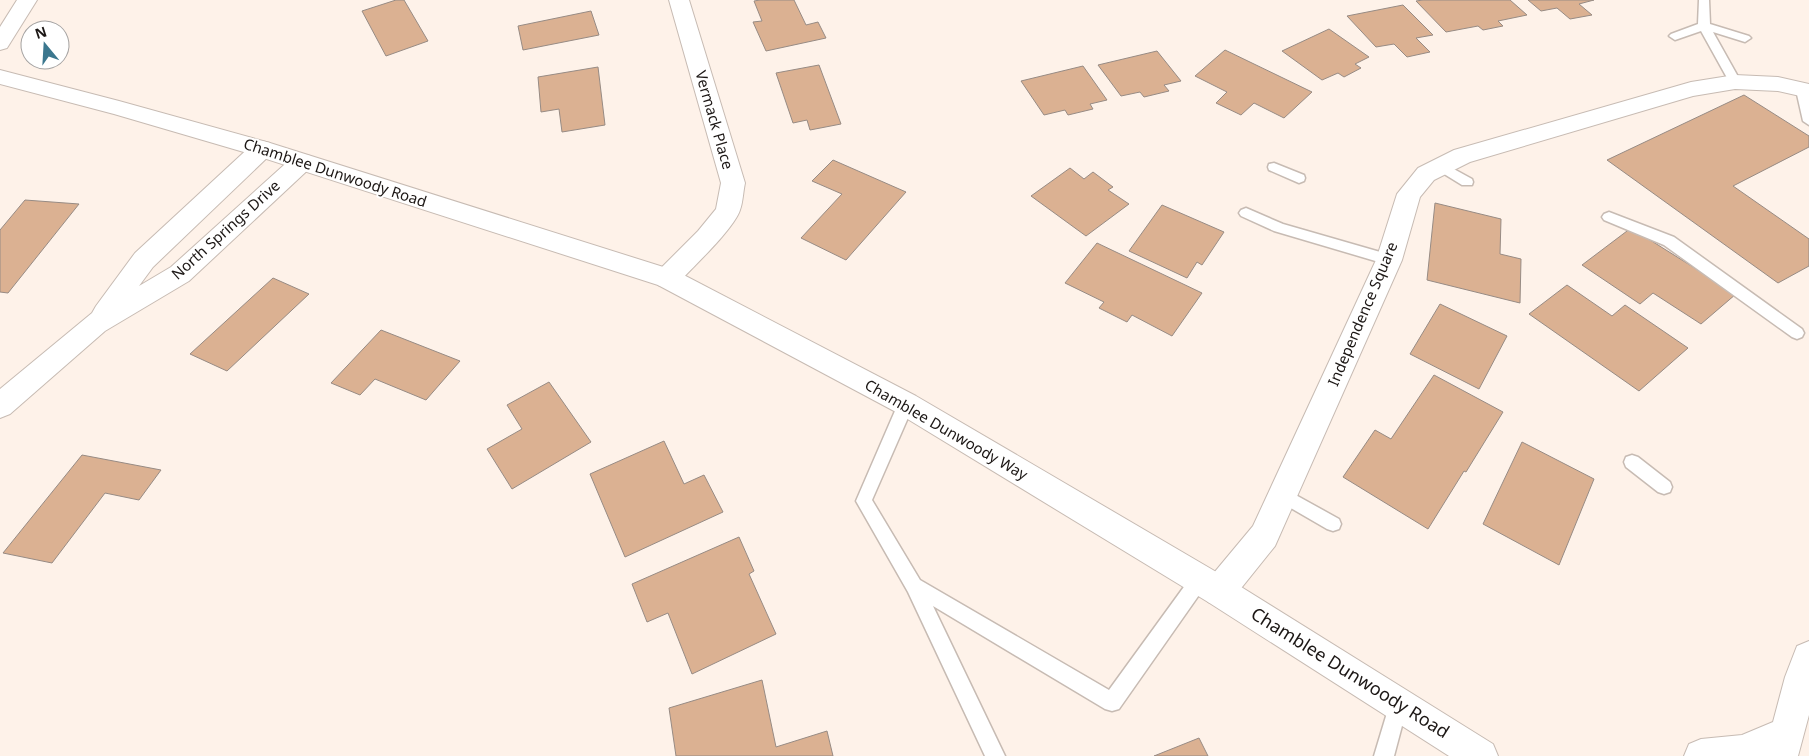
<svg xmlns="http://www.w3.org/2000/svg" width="1809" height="756" font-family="'Noto Sans',sans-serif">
<rect width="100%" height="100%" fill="#fef2e9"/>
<path fill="#dbb192" stroke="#978b84" d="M 396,0 L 404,0 L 428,41 L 386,56 L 362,11 Z
M 760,0 L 794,0 L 806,25 L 818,22 L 826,38 L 766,51 L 753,22 L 762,21 L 754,1 Z
M 1423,0 L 1510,0 L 1527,15 L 1498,21 L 1503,26 L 1483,30 L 1478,26 L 1446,32 L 1416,1 Z
M 1528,0 L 1594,0 L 1579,4 L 1592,15 L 1570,19 L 1557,8 L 1541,11 Z
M 1403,5 L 1433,35 L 1416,38 L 1430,52 L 1407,57 L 1394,44 L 1376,47 L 1347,16 Z
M 591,11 L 599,35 L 523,50 L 518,26 Z
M 1329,29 L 1369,57 L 1355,64 L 1361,68 L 1344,77 L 1338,73 L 1322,80 L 1282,51 Z
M 1225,50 L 1312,92 L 1284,118 L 1254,103 L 1241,115 L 1216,103 L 1227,92 L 1195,76 Z
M 1157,51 L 1181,81 L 1164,85 L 1169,91 L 1144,97 L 1140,92 L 1121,96 L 1098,65 Z
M 819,65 L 841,124 L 810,130 L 807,120 L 793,123 L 776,73 Z
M 1083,66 L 1107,100 L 1090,104 L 1093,109 L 1068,115 L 1065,110 L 1044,115 L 1021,81 Z
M 598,67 L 605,125 L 562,132 L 559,109 L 541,112 L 538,77 Z
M 1744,95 L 1809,136 L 1809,147 L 1733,186 L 1809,239 L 1809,266 L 1778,283 L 1607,160 Z
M 833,160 L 906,192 L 846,260 L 801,238 L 842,194 L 812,181 Z
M 1070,168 L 1084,179 L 1093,172 L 1113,187 L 1108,190 L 1129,204 L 1086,236 L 1031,196 Z
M 25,200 L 79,204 L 8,293 L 0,292 L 0,230 Z
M 1435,203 L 1501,219 L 1500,254 L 1521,259 L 1520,303 L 1427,280 Z
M 1162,205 L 1224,232 L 1202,265 L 1197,262 L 1187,278 L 1129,251 Z
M 1631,228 L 1736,294 L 1701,324 L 1653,293 L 1640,304 L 1582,265 Z
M 1097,243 L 1202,293 L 1172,336 L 1132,315 L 1127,322 L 1099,308 L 1104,302 L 1065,283 Z
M 273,278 L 309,294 L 227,371 L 190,354 Z
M 1567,285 L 1612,316 L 1625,305 L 1688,348 L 1639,391 L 1529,314 Z
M 1440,304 L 1507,336 L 1479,389 L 1410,354 Z
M 381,330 L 460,361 L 426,400 L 375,379 L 360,395 L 331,383 Z
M 1434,375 L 1503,412 L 1466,472 L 1464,471 L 1428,529 L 1343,477 L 1375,430 L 1391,439 Z
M 549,382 L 591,442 L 512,489 L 487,449 L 522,429 L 507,405 Z
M 664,441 L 684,484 L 704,475 L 723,512 L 625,557 L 590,474 Z
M 1522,442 L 1594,479 L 1559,565 L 1483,524 Z
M 82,455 L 161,470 L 139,500 L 105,493 L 52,563 L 3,553 Z
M 739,537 L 754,571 L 749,574 L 776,634 L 692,674 L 668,613 L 647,622 L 632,584 Z
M 762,680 L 776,747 L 827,731 L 833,756 L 676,756 L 669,708 Z
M 1199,738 L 1208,756 L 1154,756 Z"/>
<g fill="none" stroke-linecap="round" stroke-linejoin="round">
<g stroke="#c7bbb3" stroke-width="3">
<path id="service" d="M 1699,0 L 1709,0 L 1710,24 L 1749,36 L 1751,38 L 1745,42 L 1713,32 L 1741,82 L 1739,85 L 1731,85 L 1701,31 L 1675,40 L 1669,36 L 1671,34 L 1698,24 Z
M 1802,86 L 1806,87 L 1809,94 L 1809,125 L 1803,121 L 1796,90 Z
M 1441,162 L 1472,179 L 1473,182 L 1472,185 L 1462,185 L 1436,169 L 1435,166 L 1436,163 Z
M 1274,163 L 1304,175 L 1305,178 L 1304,181 L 1299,183 L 1269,170 L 1268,167 L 1269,164 Z
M 1246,208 L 1283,224 L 1394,256 L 1396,260 L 1394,264 L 1389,265 L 1274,231 L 1241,216 L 1239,213 L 1241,210 Z
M 1609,212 L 1674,237 L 1802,329 L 1804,333 L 1802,337 L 1797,339 L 1792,337 L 1664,245 L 1604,220 L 1602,217 L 1604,214 Z
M 906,398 L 911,399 L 914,404 L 872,500 L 920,580 L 1109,690 L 1194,573 L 1200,571 L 1206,573 L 1209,579 L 1206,585 L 1119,709 L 1112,711 L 1105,709 L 933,606 L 1005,756 L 985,756 L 908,592 L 856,501 L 898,404 L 901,399 Z
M 1632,455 L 1638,457 L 1670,482 L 1672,487 L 1670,492 L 1664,494 L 1658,492 L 1626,467 L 1624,462 L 1626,457 Z
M 1283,488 L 1339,519 L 1341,524 L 1339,529 L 1333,531 L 1327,529 L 1277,500 L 1275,495 L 1277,490 Z
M 1399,694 L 1406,696 L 1408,703 L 1394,756 L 1374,756 L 1390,703 L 1392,696 Z"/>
</g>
<g stroke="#c7bbb3" stroke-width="2">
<path id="minor" d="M 17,0 L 37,0 L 7,48 L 0,50 L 0,27 Z
M 669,0 L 689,0 L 745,183 C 743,192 743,202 740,210 C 734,229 691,269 676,285 L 667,288 L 658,285 L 654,278 L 658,271 L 698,231 L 716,209 L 721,183 Z
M 1735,75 L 1778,77 L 1809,84 L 1809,98 L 1778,91 L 1735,89 L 1693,96 L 1470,162 L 1434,180 L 1420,197 L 1402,260 L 1275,546 L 1230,602 L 1219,606 L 1208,602 L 1203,591 L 1208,580 L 1253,526 L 1376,260 L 1397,194 L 1418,168 L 1454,150 L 1691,82 Z
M 262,141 L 270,143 L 274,149 L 270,155 L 153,267 L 139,286 L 171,267 L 294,156 L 302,154 L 310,156 L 314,162 L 310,168 L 189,281 L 105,331 L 10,414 L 0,418 L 0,389 L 92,313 L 96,306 L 135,253 L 254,143 Z"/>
</g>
<g stroke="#c7bbb3" stroke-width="2">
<path id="tertiary" d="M 0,70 L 119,101 L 270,143 L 676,271 L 916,396 L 1230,580 L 1493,744 L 1498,756 L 1449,756 L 1208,602 L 896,412 L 658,285 L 254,155 L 114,114 L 0,84 Z
M 1809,641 L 1809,715 L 1798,756 L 1684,756 L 1689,744 L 1701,739 L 1742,735 L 1773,722 L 1785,677 L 1797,646 Z"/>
</g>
<use href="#service" fill="#fff" fill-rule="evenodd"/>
<use href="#minor" fill="#fff" fill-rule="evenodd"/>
<use href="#tertiary" fill="#fff" fill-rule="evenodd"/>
</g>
<g text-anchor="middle" stroke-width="4" stroke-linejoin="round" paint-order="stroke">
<g font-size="15" fill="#1c1715" stroke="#fff">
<text transform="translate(714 120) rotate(74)" y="5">Vermack Place</text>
<text transform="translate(335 173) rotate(18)" y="5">Chamblee Dunwoody Road</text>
<text transform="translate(226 230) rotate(-42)" y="5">North Springs Drive</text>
<text transform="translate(1363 314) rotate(-67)" y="5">Independence Square</text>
<text transform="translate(946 430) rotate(30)" y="5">Chamblee Dunwoody Way</text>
</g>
<g font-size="18" fill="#1c1715" stroke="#fff">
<text transform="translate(1350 673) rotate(32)" y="6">Chamblee Dunwoody Road</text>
</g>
</g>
<g transform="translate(45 45) rotate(342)"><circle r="24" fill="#ffffff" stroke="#a4a2a1"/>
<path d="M0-4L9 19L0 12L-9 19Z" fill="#3b778e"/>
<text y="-8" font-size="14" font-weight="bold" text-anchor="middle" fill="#1c1715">N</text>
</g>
</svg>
